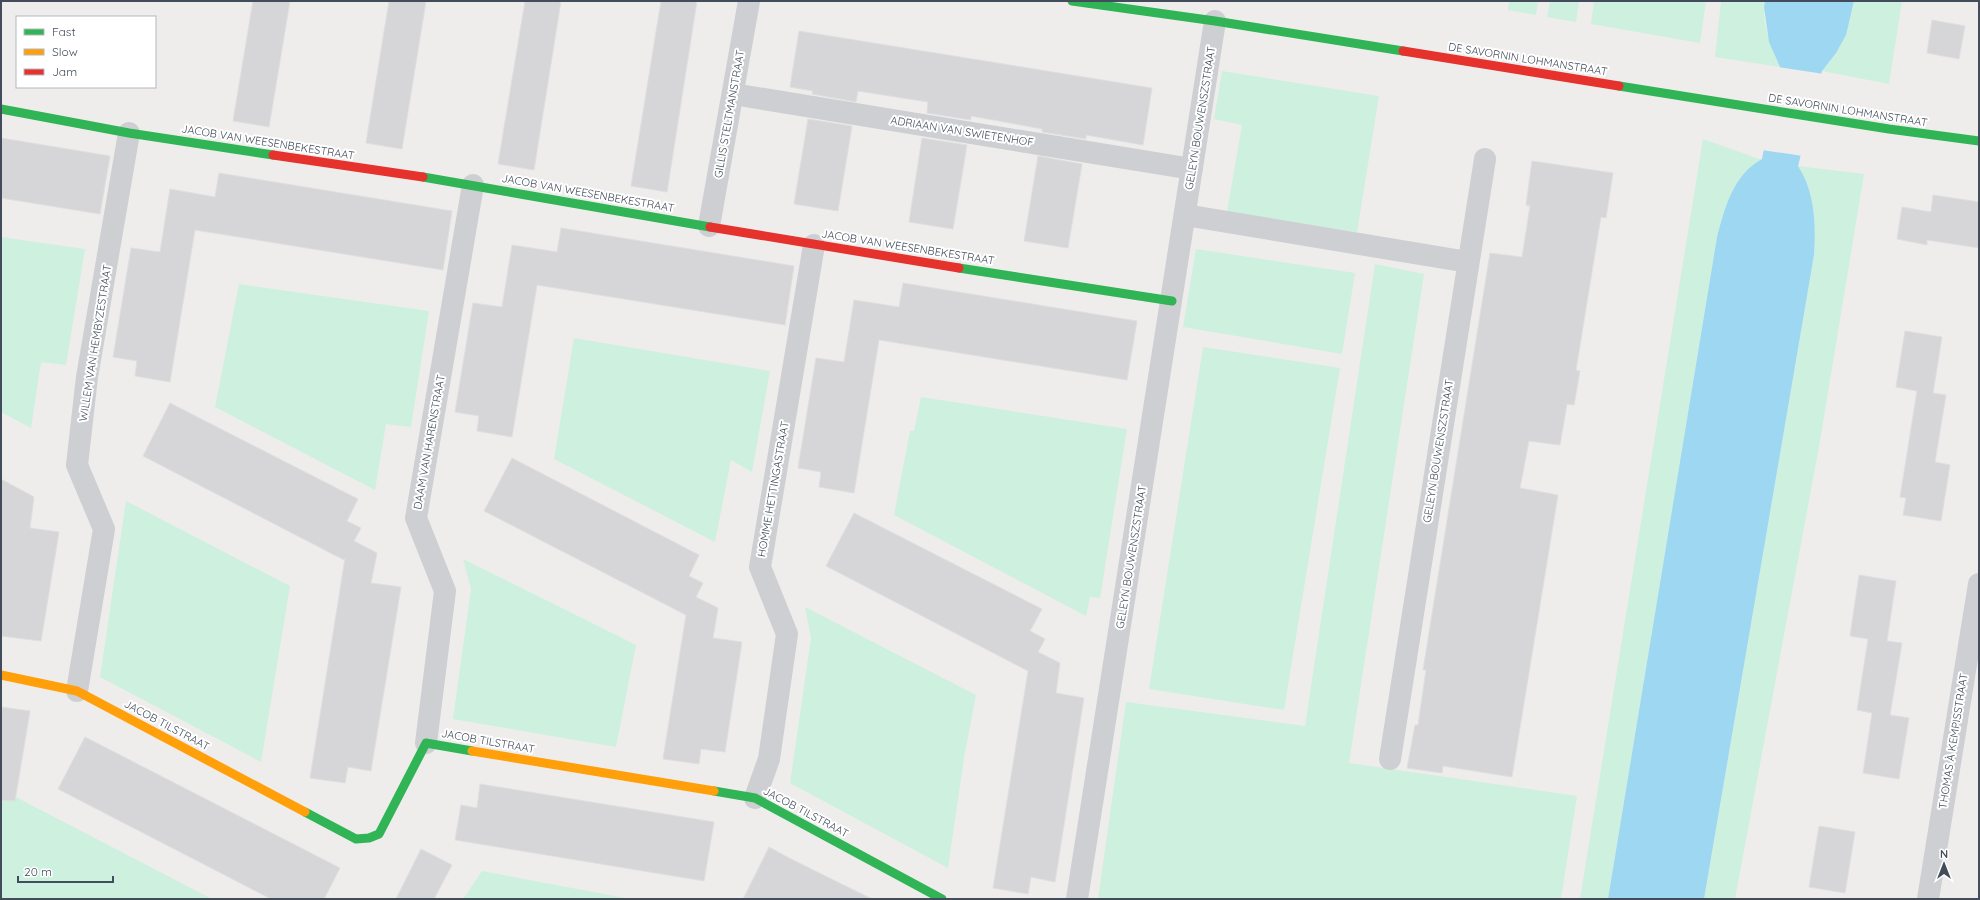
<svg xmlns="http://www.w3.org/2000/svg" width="1980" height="900" font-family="Quicksand,sans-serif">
<rect width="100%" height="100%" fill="#eeedec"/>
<path fill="#cef0df" d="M 1509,1 L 1538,1 L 1536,15 L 1508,10 Z
M 1550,1 L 1579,1 L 1576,22 L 1547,17 Z
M 1594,1 L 1706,1 L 1700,43 L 1591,24 Z
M 1721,1 L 1765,1 C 1761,23 1771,47 1780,67 L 1715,57 Z
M 1854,1 L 1902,1 L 1889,84 L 1822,71 L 1851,15 Z
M 1222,71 L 1379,96 L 1357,232 L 1227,212 L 1242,125 L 1214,119 Z
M 1703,139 L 1762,160 C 1733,175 1725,207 1717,237 L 1608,899 L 1580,899 Z
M 1798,166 L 1864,174 L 1820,441 L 1735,899 L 1704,899 L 1814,255 C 1816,226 1814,191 1798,166 Z
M 1,237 L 85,249 L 66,365 L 41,362 L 31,428 L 1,412 Z
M 1196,249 L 1355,273 L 1342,354 L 1183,327 Z
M 1375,264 L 1424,274 L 1349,763 L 1577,796 L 1561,899 L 1098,899 L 1126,702 L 1305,726 Z
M 239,284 L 429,311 L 411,427 L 386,424 L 375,490 L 215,407 Z
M 574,338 L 770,371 L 752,472 L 731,460 L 715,542 L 554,459 Z
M 1203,347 L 1340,368 L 1284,710 L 1149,689 Z
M 921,397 L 1127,429 L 1100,598 L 1090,597 L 1086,616 L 894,515 L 910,431 L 914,431 Z
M 126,501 L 290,586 L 261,762 L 100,677 Z
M 463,559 L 636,645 L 616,747 L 453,719 L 471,589 Z
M 805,607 L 976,695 L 964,758 L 948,868 L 790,783 L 811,638 Z
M 1,792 L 10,794 L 212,899 L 1,899 Z
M 482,871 L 631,899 L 463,899 Z"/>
<path fill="#9ed7f2" d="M 1765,1 L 1854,1 L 1846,35 L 1836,53 L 1822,71 L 1798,166 C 1815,192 1816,225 1814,255 L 1704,899 L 1608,899 L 1717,237 C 1725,207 1733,175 1762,159 L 1780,67 L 1769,42 L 1764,7 Z"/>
<path fill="#eeedec" d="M 1778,67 L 1824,74 L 1803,156 L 1762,150 Z"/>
<path fill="#d6d6d9" stroke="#dfdfe0" d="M 253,1 L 290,1 L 269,127 L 233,121 Z
M 389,1 L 426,1 L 402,149 L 366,143 Z
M 525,1 L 561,1 L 534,170 L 498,164 Z
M 661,1 L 697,1 L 667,192 L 631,186 Z
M 1932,20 L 1965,26 L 1959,59 L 1927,53 Z
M 799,31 L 1152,88 L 1143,145 L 1086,135 L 1086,139 L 1042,132 L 1042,129 L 971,116 L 971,120 L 927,113 L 928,102 L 858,91 L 856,102 L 812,94 L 813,91 L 790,87 Z
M 808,119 L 852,126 L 838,211 L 794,204 Z
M 1,138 L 110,156 L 100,214 L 1,198 Z
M 922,138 L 967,145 L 953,229 L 909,222 Z
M 1038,156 L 1082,164 L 1068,248 L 1024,241 Z
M 1532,161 L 1613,173 L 1606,218 L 1601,217 L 1576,370 L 1580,371 L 1574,405 L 1567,404 L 1560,445 L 1529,441 L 1520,488 L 1558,495 L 1512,777 L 1443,766 L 1442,773 L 1407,768 L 1415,725 L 1418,725 L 1426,670 L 1423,670 L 1490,253 L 1522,257 L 1530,206 L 1526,205 Z
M 219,173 L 452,211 L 443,270 L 195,230 L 170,382 L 135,376 L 137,361 L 113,357 L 131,248 L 160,252 L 170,189 L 215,197 Z
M 1933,195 L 1979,202 L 1979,248 L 1927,240 L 1927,245 L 1897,239 L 1902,207 L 1931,212 Z
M 561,228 L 794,266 L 785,325 L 537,285 L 512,437 L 477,431 L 479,416 L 455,412 L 473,303 L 502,307 L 512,245 L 557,252 Z
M 903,283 L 1137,321 L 1127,380 L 879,340 L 854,493 L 819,487 L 821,472 L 798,468 L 816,358 L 844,362 L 854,300 L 899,307 Z
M 1905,331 L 1942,337 L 1933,393 L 1946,395 L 1935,462 L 1950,465 L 1941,521 L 1903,515 L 1906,498 L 1900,497 L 1917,391 L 1896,387 Z
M 170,403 L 358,499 L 347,521 L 361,528 L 354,541 L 377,553 L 371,583 L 401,587 L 371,771 L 348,767 L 345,783 L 310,778 L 345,558 L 344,560 L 143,456 Z
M 512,458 L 699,555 L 689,576 L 703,583 L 696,597 L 718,608 L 713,638 L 742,642 L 725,752 L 701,749 L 699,764 L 663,759 L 686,615 L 484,511 Z
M 1,479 L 34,497 L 30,528 L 59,532 L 41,641 L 1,636 Z
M 854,513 L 1042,609 L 1030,631 L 1045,639 L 1038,652 L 1060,663 L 1056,693 L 1084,698 L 1055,882 L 1031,877 L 1028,894 L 993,888 L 1028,671 L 826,566 Z
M 1859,575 L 1896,581 L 1887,641 L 1902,643 L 1890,715 L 1909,718 L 1899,779 L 1863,773 L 1872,713 L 1857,710 L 1868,639 L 1850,636 Z
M 1,707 L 30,711 L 15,801 L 1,800 Z
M 85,737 L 340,868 L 324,899 L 271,899 L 58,789 Z
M 480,784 L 714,822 L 704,881 L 455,840 L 461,805 L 477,808 Z
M 1819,826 L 1855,832 L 1845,893 L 1809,887 Z
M 769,847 L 791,859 L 872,899 L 743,899 Z
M 421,849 L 452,865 L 434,899 L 396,899 Z"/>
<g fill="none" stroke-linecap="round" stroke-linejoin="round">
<path stroke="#cdcfd2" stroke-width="22" d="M 733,94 L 1192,169
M 1185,215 L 1468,262
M 709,226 L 749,1
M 77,691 L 104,529 L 77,465 L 87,377 L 129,133
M 426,743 L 445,591 L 416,518 L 473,185
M 1390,759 L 1485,159
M 755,798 L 769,759 L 787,634 L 760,567 L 814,245
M 1077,899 L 1215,21
M 1928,899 L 1979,584"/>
<path stroke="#30b455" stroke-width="9" d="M 1072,1 L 1215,21 L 1403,51
M 1619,86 L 1889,129 L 1979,141
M 1,109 L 129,133 L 273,155
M 423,177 L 710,227
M 959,268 L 1172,301
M 714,791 L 755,798 L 942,899
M 305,812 L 356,839 L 369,838 L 379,834 L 426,743 L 472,751"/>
<path stroke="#ff9f0a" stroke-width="9" d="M 1,675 L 77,691 L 305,812
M 472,751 L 714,791"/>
<path stroke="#e5322d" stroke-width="9" d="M 1403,51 L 1619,86
M 273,155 L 423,177
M 710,227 L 959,268"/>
</g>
<g text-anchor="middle" stroke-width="4" stroke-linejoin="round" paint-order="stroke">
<g font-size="11" fill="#424c5b" stroke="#fff">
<text transform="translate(1528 59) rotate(9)" y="4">DE SAVORNIN LOHMANSTRAAT</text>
<text transform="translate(1848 110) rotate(9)" y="4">DE SAVORNIN LOHMANSTRAAT</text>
<text transform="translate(729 114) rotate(-80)" y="4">GILLIS STELTMANSTRAAT</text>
<text transform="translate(1200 118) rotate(-81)" y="4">GELEYN BOUWENSZSTRAAT</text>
<text transform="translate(962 131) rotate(9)" y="4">ADRIAAN VAN SWIETENHOF</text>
<text transform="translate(268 142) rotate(9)" y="4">JACOB VAN WEESENBEKESTRAAT</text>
<text transform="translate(588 193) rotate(10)" y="4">JACOB VAN WEESENBEKESTRAAT</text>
<text transform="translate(908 247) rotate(9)" y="4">JACOB VAN WEESENBEKESTRAAT</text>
<text transform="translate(95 343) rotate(-81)" y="4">WILLEM VAN HEMBYZESTRAAT</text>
<text transform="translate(429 442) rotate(-80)" y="4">DAAM VAN HARENSTRAAT</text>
<text transform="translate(1438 451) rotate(-81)" y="4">GELEYN BOUWENSZSTRAAT</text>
<text transform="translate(773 489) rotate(-80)" y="4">HOMME HETTINGASTRAAT</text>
<text transform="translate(1131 557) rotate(-81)" y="4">GELEYN BOUWENSZSTRAAT</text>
<text transform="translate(167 725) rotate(28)" y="4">JACOB TILSTRAAT</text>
<text transform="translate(488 741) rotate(10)" y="4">JACOB TILSTRAAT</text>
<text transform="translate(1953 741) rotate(-81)" y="4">THOMAS À KEMPISSTRAAT</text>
<text transform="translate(806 812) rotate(28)" y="4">JACOB TILSTRAAT</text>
</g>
</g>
<rect width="1980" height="900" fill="none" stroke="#424c5b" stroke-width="4"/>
<rect x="16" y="16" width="140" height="72" fill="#ffffff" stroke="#b3b7bd"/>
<rect x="24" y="29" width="20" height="6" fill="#30b455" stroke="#b3b7bd"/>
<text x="52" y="36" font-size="12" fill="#424c5b">Fast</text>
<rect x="24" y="49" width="20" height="6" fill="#ff9f0a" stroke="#b3b7bd"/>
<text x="52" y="56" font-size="12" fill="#424c5b">Slow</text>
<rect x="24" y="69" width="20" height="6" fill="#e5322d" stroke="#b3b7bd"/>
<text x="52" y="76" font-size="12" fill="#424c5b">Jam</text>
<g transform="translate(1944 864)" stroke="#ffffff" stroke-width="3" paint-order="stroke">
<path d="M0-3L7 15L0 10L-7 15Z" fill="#424c5b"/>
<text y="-6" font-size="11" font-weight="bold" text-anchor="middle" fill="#424c5b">N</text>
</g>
<path d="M18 876v6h95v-6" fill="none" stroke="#424c5b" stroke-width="2"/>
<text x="24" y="876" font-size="12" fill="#424c5b" stroke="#ffffff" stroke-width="3" paint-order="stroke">20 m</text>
</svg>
